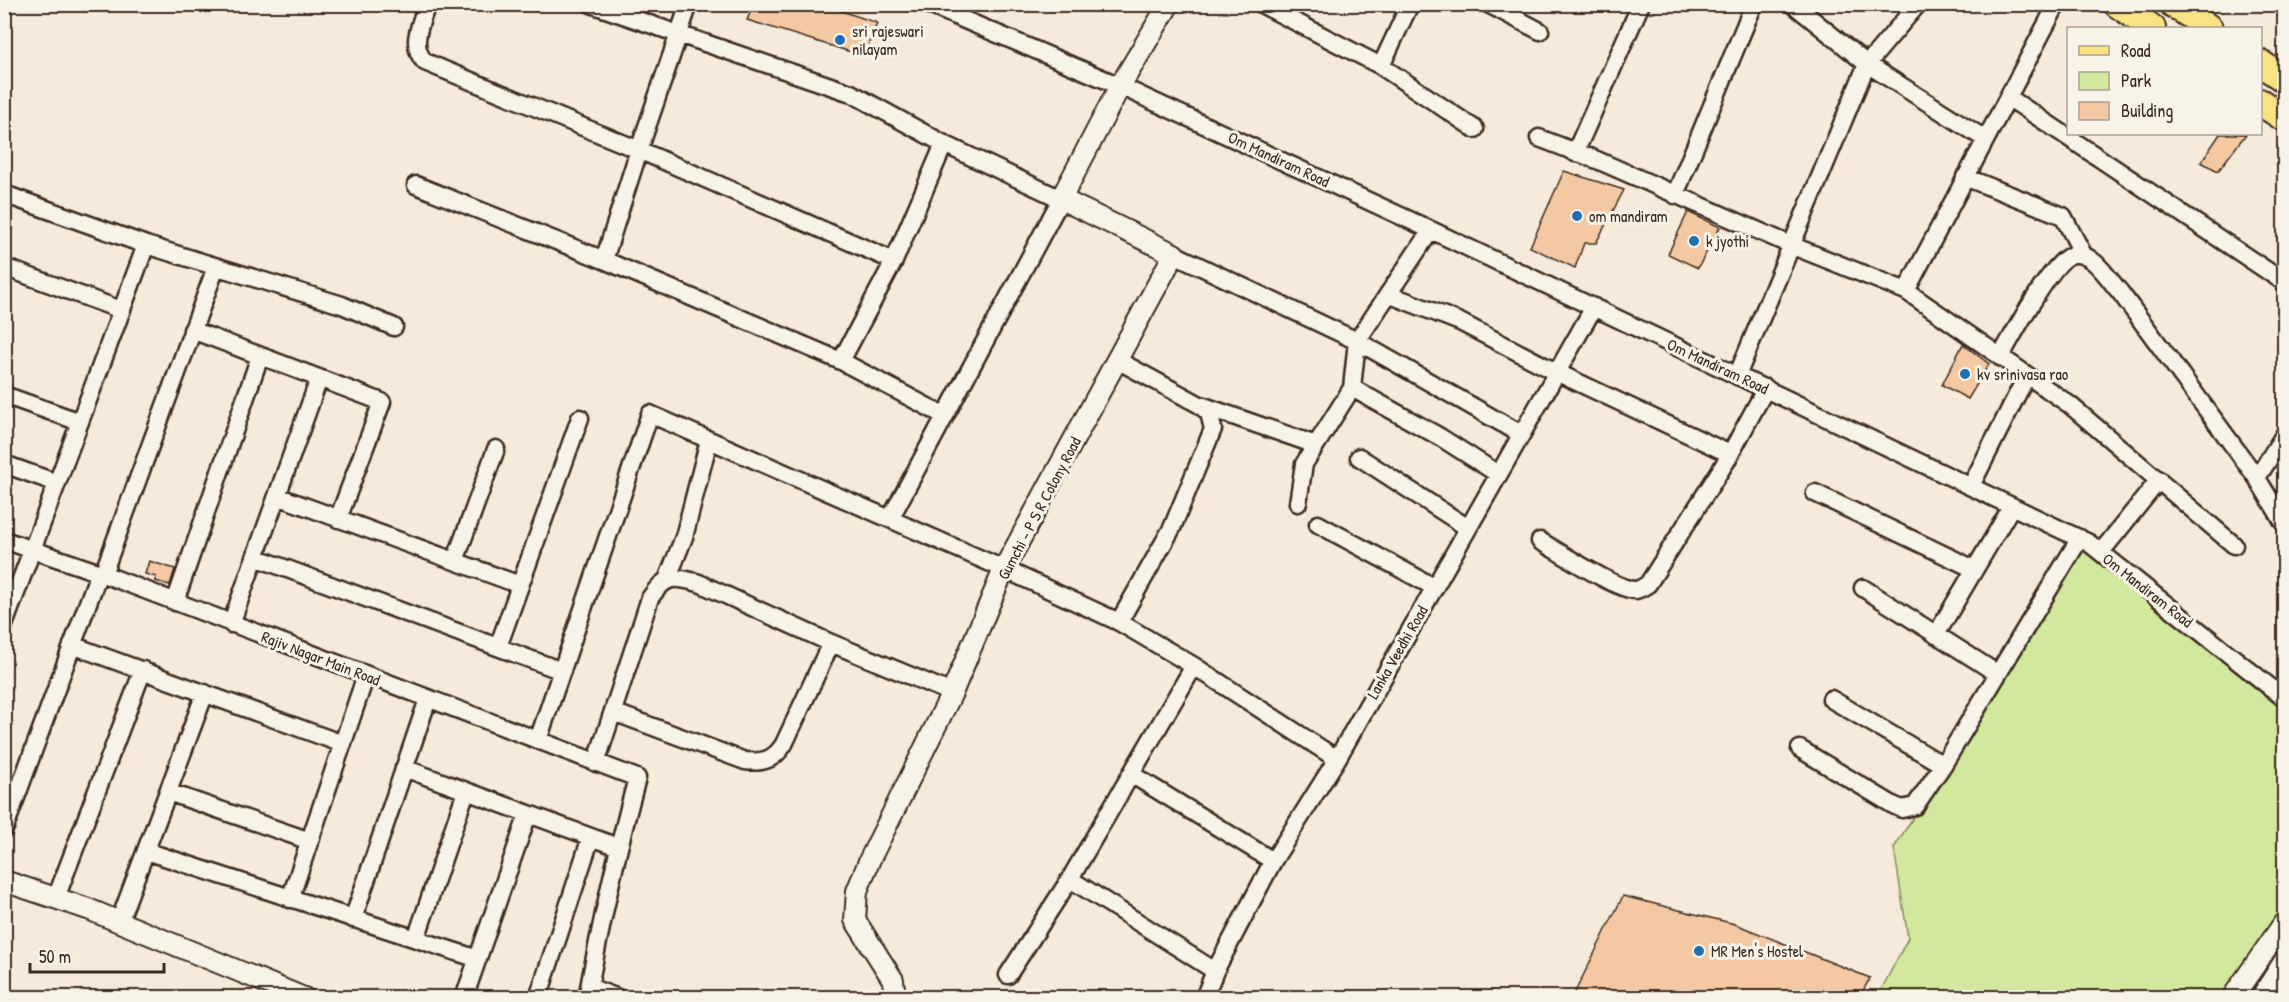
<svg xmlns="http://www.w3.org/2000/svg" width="2289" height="1002" font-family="'Patrick Hand',sans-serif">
<rect width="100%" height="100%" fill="#f6eada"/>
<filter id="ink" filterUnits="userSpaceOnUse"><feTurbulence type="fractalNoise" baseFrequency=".0167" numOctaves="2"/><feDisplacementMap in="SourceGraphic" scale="12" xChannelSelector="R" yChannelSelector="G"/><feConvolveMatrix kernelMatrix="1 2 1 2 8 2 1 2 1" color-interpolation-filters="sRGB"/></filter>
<g filter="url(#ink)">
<path fill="#d1e89d" stroke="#86895e" stroke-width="1.5" d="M 2081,548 L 2284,711 L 2284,907 L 2223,997 L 1877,998 L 1908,938 L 1894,848 Z"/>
<path fill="#f3c8a2" stroke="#3b2a1e" stroke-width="1.5" d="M 754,4 L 821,4 L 877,23 L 864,56 L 747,20 Z
M 2220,134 L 2246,134 L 2218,171 L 2201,162 Z
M 1564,171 L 1624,190 L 1596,243 L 1584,243 L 1575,268 L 1530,247 Z
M 1688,212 L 1720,227 L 1698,268 L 1668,254 Z
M 1963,344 L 1989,364 L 1968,399 L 1942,385 Z
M 149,561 L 175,569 L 170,585 L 155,581 L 156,577 L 145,574 Z
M 1623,896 L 1735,924 L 1870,978 L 1859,998 L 1572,998 Z"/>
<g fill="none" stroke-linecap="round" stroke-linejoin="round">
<g stroke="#3b2a1e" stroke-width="21">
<path id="minor" d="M 427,4 C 421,23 409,46 425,62 L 639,150 L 894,261
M 591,4 L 851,93 L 944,144 L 1061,199 L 890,519
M 927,4 L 1120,86 L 1431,230 L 2089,543 L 2284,698
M 1261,4 L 1381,66 L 1475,129
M 1488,4 L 1540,31
M 1793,4 L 1867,64 L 1985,139
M 1381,66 L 1410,4
M 2008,97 L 2284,282
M 1539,138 L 1597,160 L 1793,246 L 1906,291 L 2070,405 L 2234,545
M 1575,153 L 1641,4
M 1965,177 L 2063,216 L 2084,256
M 416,185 L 604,260 L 841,361 L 945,416
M 4,194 L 146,245 L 342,305 L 394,327
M 1675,195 L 1754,4
M 1174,254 L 1357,341 L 1431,230
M 604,260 L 639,150 L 689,4
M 4,267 L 121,310
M 1906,291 L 2057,4
M 1388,294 L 1460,322 L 1556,372 L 1730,454
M 192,330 L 382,402 L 338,519
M 2000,357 C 2012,338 2055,253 2076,254 C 2094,254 2109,280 2120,292 L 2257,478 L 2284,523
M 1117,360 L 1200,405 L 1209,413 L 1213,429 L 1172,528 L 1119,622
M 841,361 L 894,261 L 944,144
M 1737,376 L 1867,64 L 1918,4
M 1352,388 L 1440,437 L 1498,474
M 4,395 L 80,422
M 1201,405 L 1316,445
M 1359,457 L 1468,528
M 4,464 L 57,483
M 2257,478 L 2284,435
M 1971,486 L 2027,375
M 1815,493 L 1974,569
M 277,496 L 520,585
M 1298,503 L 1304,464 L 1352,388 L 1357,341 L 1521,434
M 1318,524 L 1434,587
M 4,540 L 103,574 L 637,778 C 617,851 601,923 587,998
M 1540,541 C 1558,551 1618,591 1636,590 C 1641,589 1645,586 1648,584 L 1727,460 L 1766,388
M 2101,552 L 2159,480
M 255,557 L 562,671
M 455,561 L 496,449
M 103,574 L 216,267
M 667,580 L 684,537 L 709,440
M 1863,588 L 1998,674
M 175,602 L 260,356
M 231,624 L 319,379
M 4,625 L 146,245
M 1936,635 L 2012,506
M 72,645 L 343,744
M 498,647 L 580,418
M 1831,699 L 1943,765
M 613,712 L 745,761 C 763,763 774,760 784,744 L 831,643
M 538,740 L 650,414 L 1004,569 L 1119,622 L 1194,666 L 1337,759
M 1800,749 L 1893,805 L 1902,809 L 1915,806 L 1943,765 L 2080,538
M 596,763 L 650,598 C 666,575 673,576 699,583 L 831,643 L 952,693
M 404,768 L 618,847
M 1131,774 L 1273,861
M 168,792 L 310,841
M 4,830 L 99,573
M 146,851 L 478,959
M 1070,879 L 1215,971
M 56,898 L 143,670
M 290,899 L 366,675
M 353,919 L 428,699
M 119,922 L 205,693
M 416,939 L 466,791
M 1008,975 L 1070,879 L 1194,666
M 589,987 L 618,998
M 464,998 L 528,814
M 538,998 L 591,837
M 1204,998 L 1215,971 L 1273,861 L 1337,759 L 1594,307"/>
</g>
<g stroke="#3b2a1e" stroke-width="24">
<path id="tertiary" d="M 4,881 L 88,909 L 304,998
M 895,998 L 893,980 L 855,920 L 857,891 L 870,859 L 952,693 L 1004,569 L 1174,254 L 1061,199 L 1120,86 L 1169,4
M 2232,998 L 2284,923
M 2261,998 L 2284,962"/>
</g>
<g stroke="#3b2a1e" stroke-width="30">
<path id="primary" d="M 2117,4 L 2152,28
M 2173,4 L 2209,28
M 2260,63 L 2284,79
M 2260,102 L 2284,118"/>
</g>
<use href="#minor" stroke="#f7f3e8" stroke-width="16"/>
<use href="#tertiary" stroke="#f7f3e8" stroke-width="20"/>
<use href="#primary" stroke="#f8e281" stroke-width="26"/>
</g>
</g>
<g fill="#1f6fb2" stroke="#f7f3e8" stroke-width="2">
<circle cx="840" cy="40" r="6"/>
<circle cx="1577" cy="216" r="6"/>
<circle cx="1694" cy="241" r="6"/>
<circle cx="1965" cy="374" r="6"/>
<circle cx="1699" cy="951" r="6"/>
</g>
<g text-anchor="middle" stroke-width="6" stroke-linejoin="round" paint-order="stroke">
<g font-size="16" fill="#3b2a1e" stroke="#f7f3e8" text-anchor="start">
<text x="852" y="37">sri rajeswari<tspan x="852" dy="18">nilayam</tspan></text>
<text x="1589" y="222">om mandiram</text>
<text x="1706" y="247">k jyothi</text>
<text x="1977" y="380">kv srinivasa rao</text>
<text x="1711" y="957">MR Men's Hostel</text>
</g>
<g font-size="16" fill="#3b2a1e" stroke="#f7f3e8">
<text transform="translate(1279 159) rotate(25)" y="6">Om Mandiram Road</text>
<text transform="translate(1718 366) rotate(25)" y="6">Om Mandiram Road</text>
<text transform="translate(1039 508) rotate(-62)" y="6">Gumchi - P S R Colony Road</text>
<text transform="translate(2148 590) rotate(38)" y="6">Om Mandiram Road</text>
<text transform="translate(1397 652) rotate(-60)" y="6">Lanka Veedhi Road</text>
<text transform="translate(321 658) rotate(21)" y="6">Rajiv Nagar Main Road</text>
</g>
</g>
<rect width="2289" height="1002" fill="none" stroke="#f7f3e8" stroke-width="24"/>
<rect x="12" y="12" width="2265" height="978" fill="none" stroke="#3b2a1e" stroke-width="2" filter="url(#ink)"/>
<rect x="2067" y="27" width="195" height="108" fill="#f7f3e8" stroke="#aca397" stroke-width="1.5"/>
<rect x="2079" y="46" width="30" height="9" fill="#f8e281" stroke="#aca397" stroke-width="1.5"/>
<text x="2121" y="57" font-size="18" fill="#3b2a1e">Road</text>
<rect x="2079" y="72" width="30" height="18" fill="#d1e89d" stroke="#aca397" stroke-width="1.5"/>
<text x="2121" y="87" font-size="18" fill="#3b2a1e">Park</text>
<rect x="2079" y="102" width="30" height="18" fill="#f3c8a2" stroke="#aca397" stroke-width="1.5"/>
<text x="2121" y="117" font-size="18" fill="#3b2a1e">Building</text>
<path d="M30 963v9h134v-9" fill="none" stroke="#3b2a1e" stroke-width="3"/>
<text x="39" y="963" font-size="18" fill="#3b2a1e" stroke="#f7f3e8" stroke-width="4.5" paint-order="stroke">50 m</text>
</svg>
